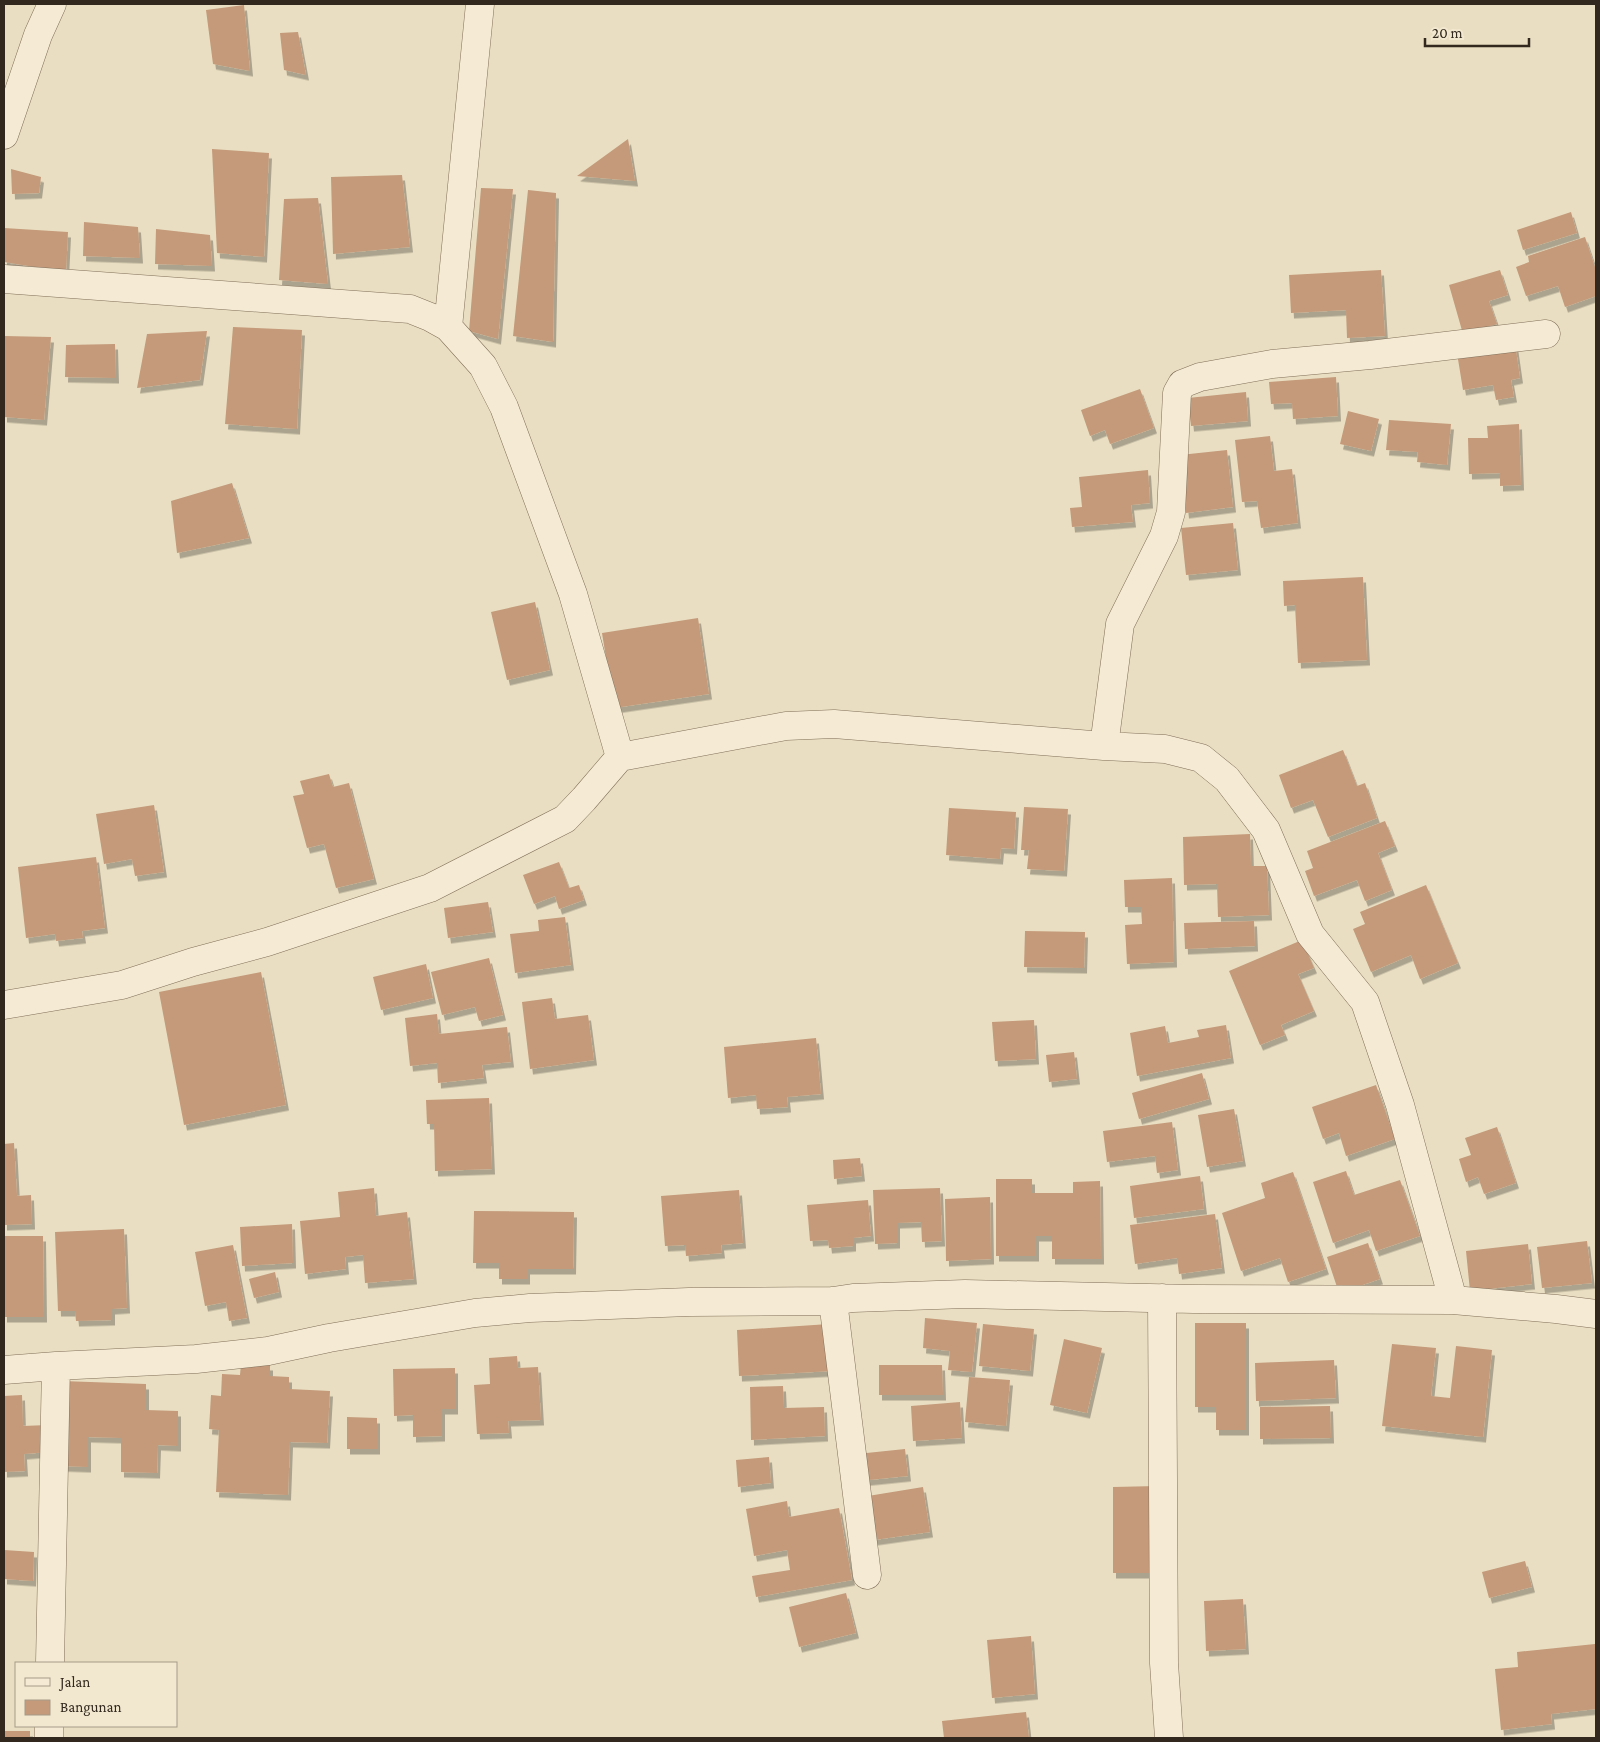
<svg xmlns="http://www.w3.org/2000/svg" width="1600" height="1742" font-family="'Crimson Pro',serif">
<defs>
<filter id="shadow"><feDropShadow dx="3" dy="5.5" stdDeviation="0" flood-color="#0004"/></filter>
</defs>
<rect width="100%" height="100%" fill="#e9dec1"/>
<path fill="#c49a7a" filter="url(#shadow)" d="M 244,5 L 250,71 L 213,64 L 206,10 Z
M 298,32 L 306,75 L 284,70 L 280,33 Z
M 628,139 L 635,181 L 577,176 Z
M 212,149 L 269,153 L 264,257 L 217,253 Z
M 11,169 L 41,177 L 39,193 L 12,194 Z
M 402,175 L 410,247 L 333,254 L 331,177 Z
M 481,188 L 513,189 L 498,339 L 469,331 Z
M 528,190 L 556,193 L 553,342 L 513,336 Z
M 318,198 L 328,284 L 279,280 L 284,199 Z
M 1571,212 L 1577,233 L 1523,250 L 1517,230 Z
M 84,222 L 138,227 L 140,258 L 83,256 Z
M 4,228 L 68,232 L 66,272 L 4,262 Z
M 156,229 L 210,235 L 212,266 L 155,264 Z
M 1585,237 L 1596,270 L 1596,296 L 1565,307 L 1558,286 L 1526,296 L 1516,267 L 1529,262 L 1528,256 Z
M 1381,270 L 1385,336 L 1347,338 L 1346,310 L 1291,313 L 1289,275 Z
M 1500,270 L 1508,295 L 1489,301 L 1497,324 L 1463,334 L 1449,285 Z
M 233,327 L 302,330 L 297,429 L 225,424 Z
M 207,331 L 200,380 L 137,388 L 147,334 Z
M 4,336 L 51,337 L 44,420 L 4,417 Z
M 1515,343 L 1520,378 L 1511,380 L 1514,397 L 1496,400 L 1493,385 L 1463,390 L 1457,353 Z
M 115,344 L 116,378 L 65,377 L 66,345 Z
M 1336,377 L 1338,416 L 1293,419 L 1292,403 L 1271,404 L 1269,382 Z
M 1140,389 L 1154,428 L 1110,444 L 1105,430 L 1090,436 L 1081,410 Z
M 1246,392 L 1248,421 L 1191,426 L 1188,398 Z
M 1348,411 L 1379,419 L 1371,451 L 1340,444 Z
M 1389,420 L 1451,424 L 1447,465 L 1417,462 L 1418,452 L 1386,450 Z
M 1519,424 L 1521,485 L 1500,486 L 1500,473 L 1469,474 L 1468,438 L 1488,438 L 1487,426 Z
M 1270,436 L 1274,471 L 1292,469 L 1298,523 L 1261,528 L 1257,501 L 1242,502 L 1235,440 Z
M 1227,450 L 1233,507 L 1186,513 L 1180,455 Z
M 1148,470 L 1150,503 L 1131,505 L 1133,522 L 1072,527 L 1070,508 L 1082,507 L 1079,477 Z
M 232,483 L 249,538 L 177,553 L 171,501 Z
M 1233,523 L 1238,570 L 1186,575 L 1181,528 Z
M 1363,577 L 1367,660 L 1298,663 L 1295,605 L 1284,606 L 1283,581 Z
M 535,602 L 550,670 L 507,680 L 491,612 Z
M 698,618 L 709,694 L 614,708 L 602,633 Z
M 1343,750 L 1357,786 L 1365,783 L 1377,818 L 1328,837 L 1313,800 L 1291,808 L 1279,775 Z
M 329,774 L 333,787 L 349,783 L 374,879 L 336,888 L 324,844 L 307,848 L 293,796 L 304,794 L 300,781 Z
M 154,805 L 164,872 L 135,876 L 132,859 L 104,864 L 96,814 Z
M 1024,807 L 1068,809 L 1064,871 L 1027,869 L 1029,850 L 1021,850 Z
M 949,808 L 1016,812 L 1014,849 L 1001,848 L 1000,859 L 946,855 Z
M 1385,821 L 1395,846 L 1378,853 L 1392,890 L 1365,901 L 1357,880 L 1314,896 L 1305,871 L 1313,868 L 1307,851 Z
M 1250,834 L 1251,866 L 1267,866 L 1269,915 L 1218,917 L 1217,884 L 1184,885 L 1183,837 Z
M 96,857 L 105,928 L 82,931 L 83,938 L 56,941 L 55,934 L 26,938 L 18,867 Z
M 559,862 L 569,888 L 579,885 L 584,900 L 559,909 L 555,896 L 534,904 L 523,875 Z
M 1172,878 L 1174,962 L 1127,964 L 1125,925 L 1142,924 L 1141,907 L 1125,907 L 1124,880 Z
M 1426,885 L 1458,963 L 1420,979 L 1411,955 L 1371,972 L 1353,929 L 1365,924 L 1360,912 Z
M 488,902 L 493,932 L 448,938 L 444,908 Z
M 565,917 L 571,965 L 515,973 L 510,934 L 539,931 L 538,920 Z
M 1254,921 L 1255,946 L 1185,949 L 1184,923 Z
M 1025,931 L 1085,932 L 1084,968 L 1024,967 Z
M 1302,940 L 1314,968 L 1298,974 L 1314,1011 L 1281,1025 L 1285,1035 L 1260,1045 L 1229,971 Z
M 489,958 L 503,1015 L 479,1021 L 475,1007 L 442,1015 L 431,972 Z
M 426,964 L 433,998 L 381,1010 L 373,977 Z
M 261,972 L 286,1105 L 184,1125 L 159,992 Z
M 552,998 L 555,1019 L 588,1015 L 594,1060 L 530,1069 L 522,1002 Z
M 437,1014 L 439,1034 L 507,1027 L 511,1062 L 482,1065 L 484,1078 L 438,1083 L 437,1063 L 410,1066 L 405,1018 Z
M 1034,1020 L 1036,1059 L 995,1061 L 992,1022 Z
M 1226,1025 L 1231,1058 L 1137,1076 L 1130,1033 L 1165,1026 L 1168,1043 L 1199,1037 L 1197,1030 Z
M 816,1038 L 821,1094 L 787,1097 L 788,1107 L 757,1109 L 756,1095 L 728,1098 L 724,1047 Z
M 1074,1052 L 1077,1079 L 1049,1082 L 1046,1055 Z
M 1202,1073 L 1209,1099 L 1139,1119 L 1132,1093 Z
M 1376,1085 L 1395,1139 L 1346,1156 L 1339,1133 L 1323,1139 L 1312,1107 Z
M 489,1098 L 492,1169 L 435,1171 L 434,1124 L 427,1124 L 426,1100 Z
M 1234,1109 L 1243,1161 L 1207,1167 L 1198,1115 Z
M 1172,1122 L 1178,1170 L 1157,1173 L 1155,1156 L 1107,1162 L 1103,1131 Z
M 1497,1127 L 1516,1183 L 1484,1194 L 1478,1177 L 1466,1182 L 1459,1159 L 1471,1155 L 1465,1138 Z
M 14,1143 L 17,1196 L 31,1195 L 32,1224 L 4,1225 L 4,1144 Z
M 860,1158 L 862,1176 L 834,1179 L 833,1160 Z
M 1346,1171 L 1354,1195 L 1400,1180 L 1420,1236 L 1376,1251 L 1369,1230 L 1333,1243 L 1313,1182 Z
M 1293,1172 L 1326,1269 L 1288,1282 L 1280,1258 L 1241,1271 L 1222,1213 L 1265,1198 L 1261,1183 Z
M 1200,1176 L 1204,1209 L 1134,1218 L 1130,1186 Z
M 996,1179 L 1032,1179 L 1032,1193 L 1073,1193 L 1073,1182 L 1100,1181 L 1101,1259 L 1052,1259 L 1052,1236 L 1036,1236 L 1036,1256 L 996,1256 Z
M 374,1188 L 376,1216 L 407,1212 L 414,1279 L 365,1283 L 363,1255 L 345,1257 L 346,1269 L 305,1274 L 300,1221 L 340,1217 L 338,1192 Z
M 940,1188 L 942,1241 L 922,1242 L 921,1222 L 897,1223 L 897,1243 L 875,1244 L 873,1190 Z
M 739,1190 L 743,1243 L 721,1245 L 722,1253 L 686,1256 L 685,1245 L 665,1246 L 661,1196 Z
M 990,1197 L 991,1259 L 946,1261 L 945,1199 Z
M 868,1200 L 871,1236 L 853,1238 L 853,1246 L 829,1248 L 828,1240 L 810,1241 L 807,1205 Z
M 474,1211 L 574,1212 L 573,1269 L 527,1269 L 527,1279 L 499,1279 L 499,1263 L 473,1263 Z
M 1215,1214 L 1222,1268 L 1179,1274 L 1177,1258 L 1135,1264 L 1130,1225 Z
M 292,1224 L 293,1263 L 242,1266 L 240,1227 Z
M 124,1229 L 127,1308 L 112,1309 L 112,1320 L 76,1321 L 75,1311 L 58,1311 L 55,1232 Z
M 4,1236 L 43,1236 L 44,1317 L 4,1317 Z
M 1587,1241 L 1592,1283 L 1542,1288 L 1537,1247 Z
M 1368,1243 L 1380,1279 L 1339,1293 L 1327,1257 Z
M 1528,1244 L 1532,1284 L 1470,1291 L 1466,1251 Z
M 233,1245 L 247,1318 L 229,1321 L 226,1302 L 205,1306 L 195,1252 Z
M 275,1272 L 279,1292 L 254,1298 L 249,1279 Z
M 925,1318 L 977,1323 L 972,1372 L 948,1370 L 950,1351 L 923,1348 Z
M 1195,1323 L 1246,1323 L 1246,1430 L 1216,1430 L 1216,1407 L 1195,1407 Z
M 829,1324 L 832,1371 L 739,1376 L 737,1330 Z
M 983,1324 L 1034,1329 L 1030,1371 L 979,1366 Z
M 1064,1339 L 1102,1348 L 1087,1413 L 1050,1405 Z
M 1392,1344 L 1436,1348 L 1431,1396 L 1450,1398 L 1456,1346 L 1492,1350 L 1483,1437 L 1382,1426 Z
M 517,1356 L 518,1368 L 538,1367 L 541,1420 L 508,1421 L 509,1433 L 477,1434 L 474,1385 L 490,1384 L 489,1358 Z
M 1334,1360 L 1336,1398 L 1256,1401 L 1255,1363 Z
M 241,1364 L 270,1365 L 270,1376 L 289,1377 L 289,1389 L 330,1391 L 327,1443 L 290,1442 L 288,1495 L 216,1492 L 219,1430 L 209,1429 L 211,1395 L 221,1396 L 222,1374 L 240,1375 Z
M 879,1365 L 942,1365 L 943,1395 L 879,1395 Z
M 455,1368 L 455,1409 L 442,1409 L 442,1436 L 413,1437 L 413,1415 L 394,1416 L 393,1369 Z
M 969,1377 L 1010,1380 L 1006,1426 L 965,1422 Z
M 62,1381 L 146,1384 L 146,1410 L 178,1411 L 178,1446 L 158,1445 L 157,1473 L 121,1472 L 121,1438 L 88,1437 L 88,1467 L 60,1466 Z
M 783,1386 L 784,1408 L 824,1407 L 825,1436 L 751,1440 L 750,1387 Z
M 22,1395 L 23,1426 L 48,1425 L 48,1452 L 24,1454 L 25,1471 L 4,1472 L 4,1396 Z
M 960,1402 L 962,1438 L 913,1441 L 911,1406 Z
M 1330,1406 L 1331,1438 L 1260,1439 L 1260,1407 Z
M 347,1417 L 377,1418 L 377,1449 L 347,1449 Z
M 905,1449 L 908,1476 L 859,1481 L 857,1454 Z
M 769,1457 L 771,1483 L 738,1487 L 736,1460 Z
M 1158,1486 L 1158,1573 L 1113,1573 L 1113,1487 Z
M 923,1487 L 930,1532 L 874,1540 L 868,1496 Z
M 787,1501 L 789,1517 L 839,1508 L 852,1580 L 756,1597 L 752,1576 L 790,1570 L 787,1550 L 754,1556 L 746,1509 Z
M 4,1550 L 34,1552 L 33,1581 L 4,1579 Z
M 1525,1561 L 1532,1587 L 1489,1598 L 1482,1572 Z
M 846,1593 L 856,1633 L 799,1647 L 789,1607 Z
M 1243,1599 L 1246,1649 L 1206,1651 L 1204,1601 Z
M 1031,1636 L 1035,1694 L 992,1698 L 987,1640 Z
M 1595,1644 L 1596,1709 L 1551,1714 L 1552,1724 L 1501,1730 L 1495,1669 L 1518,1667 L 1517,1652 Z
M 1026,1712 L 1029,1738 L 944,1738 L 942,1721 Z
M 4,1731 L 30,1731 L 30,1738 L 4,1738 Z"/>
<g fill="none" stroke-linecap="round" stroke-linejoin="round">
<g stroke="#816f5a" stroke-width="29">
<path id="minor" d="M 4,135 L 38,35 L 52,4
M 4,279 L 410,309 L 430,317 L 448,327 L 483,366 L 504,407 L 573,594 L 620,757 L 584,799 L 565,819 L 430,888 L 267,942 L 193,962 L 122,985 L 4,1005
M 448,327 L 480,4
M 620,757 L 786,726 L 834,724 L 1104,746
M 1162,1298 L 1164,1663 L 1169,1738
M 1453,1300 L 1400,1105 L 1365,1002 L 1310,934 L 1266,830 L 1227,779 L 1201,758 L 1165,749 L 1104,746 L 1120,624 L 1164,536 L 1171,512 L 1177,393 L 1182,384 L 1200,377 L 1272,364 L 1370,355 L 1546,334
M 833,1301 L 867,1575
M 4,1370 L 56,1366 L 196,1359 L 268,1351 L 329,1338 L 475,1313 L 530,1308 L 689,1302 L 833,1301 L 853,1298 L 965,1294 L 1194,1299 L 1453,1300 L 1556,1309 L 1596,1314
M 50,1663 L 56,1366
M 49,1738 L 49,1726"/>
</g>
<use href="#minor" stroke="#f5ebd4" stroke-width="28"/>
</g>
<rect width="1600" height="1742" fill="none" stroke="#32281d" stroke-width="10"/>
<rect x="15" y="1662" width="162" height="65" fill="#f2e8d0" stroke="#a59b88"/>
<rect x="25" y="1678" width="25" height="8" fill="#f5ebd4" stroke="#a59b88"/>
<text x="60" y="1687" font-size="15" fill="#32281d">Jalan</text>
<rect x="25" y="1700" width="25" height="15" fill="#c49a7a" stroke="#a59b88"/>
<text x="60" y="1712" font-size="15" fill="#32281d">Bangunan</text>
<path d="M1425 38v8h104v-8" fill="none" stroke="#32281d" stroke-width="2.5"/>
<text x="1432" y="38" font-size="15" fill="#32281d" stroke="#f2e8d0" stroke-width="4" paint-order="stroke">20 m</text>
</svg>
